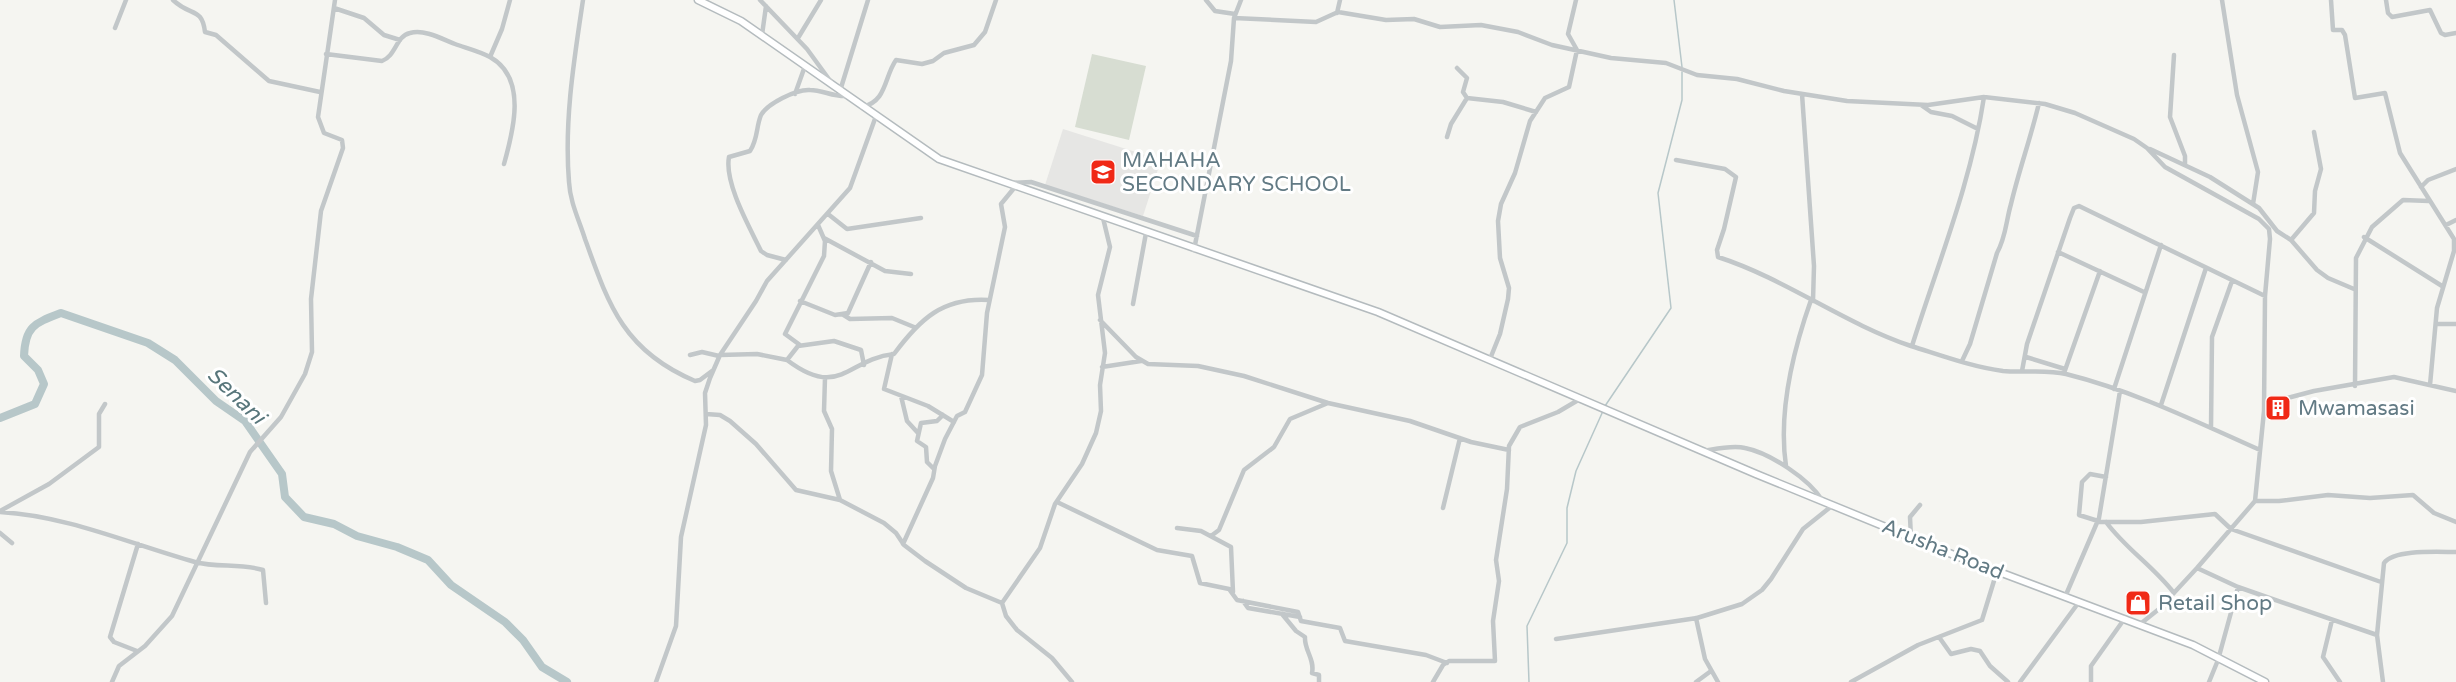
<svg xmlns="http://www.w3.org/2000/svg" width="2456" height="682" font-family="'Varela Round',sans-serif">
<rect width="100%" height="100%" fill="#f5f5f1"/>
<path fill="#e6e6e4" d="M 1063,129 L 1161,160 L 1143,216 L 1045,185 Z"/>
<path fill="#d7ddd2" d="M 1092,54 L 1146,66 L 1129,140 L 1075,127 Z"/>
<g fill="none" stroke-linecap="round" stroke-linejoin="round">
<path stroke="#b7c7c9" stroke-width="1.5" d="M 1674,0 L 1682,67
M 1605,406 L 1671,308 L 1658,193 L 1682,100 L 1682,72
M 1529,682 L 1527,626 L 1567,543 L 1567,508 L 1576,471 L 1603,411"/>
<path stroke="#b7c7c9" stroke-width="8" d="M 0,418 L 35,404 L 44,384 L 38,370 L 24,356 C 25,326 35,323 61,313 L 148,343 L 175,360 L 216,401 L 245,421 L 282,474 L 285,497 L 304,517 L 334,524 L 357,536 L 397,547 L 428,560 L 451,585 L 505,622 L 523,640 L 542,667 L 567,682"/>
<g stroke="#b4bbbe" stroke-width="9">
<path id="secondary" d="M 698,0 L 741,21 L 939,159 L 1378,312 L 1756,474 L 1954,555 L 2193,645 L 2265,682"/>
</g>
<path stroke="#c2c7c9" stroke-width="4.5" d="M 173,0 C 191,17 202,7 205,32 L 216,35 L 269,81 L 320,92
M 583,0 C 574,60 564,121 569,182 C 570,202 579,220 585,239 C 609,306 624,351 695,381 L 700,380 L 712,371
M 760,0 L 807,49 L 831,82
M 1206,0 L 1215,11 L 1235,14
M 2222,0 L 2237,95 L 2258,172 L 2253,204
M 2331,0 L 2333,30 L 2342,30 L 2345,35 L 2355,98 L 2385,93 L 2400,153 L 2454,239 L 2454,251 L 2437,308 L 2430,385
M 2386,0 L 2388,13 L 2392,17 L 2430,10 L 2441,33 L 2445,35 L 2456,33
M 334,8 L 364,18 L 384,35 L 400,40
M 1337,13 L 1340,0
M 1234,18 L 1316,22 L 1338,12 L 1386,20 L 1414,19 L 1440,27 L 1481,25 L 1518,32 L 1552,45 L 1611,58 L 1666,63 L 1697,75 L 1737,79 L 1784,91 L 1847,101 L 1928,105 L 1984,97 L 2045,104 L 2075,113 L 2134,139 L 2147,148 L 2165,167 L 2259,219 L 2269,229 L 2270,239 L 2265,296 L 2264,411 L 2255,501 L 2197,568 L 2159,609 L 2139,625
M 115,28 L 126,0
M 762,35 L 766,6
M 798,38 L 821,0
M 326,54 L 382,61 C 396,56 396,36 410,33 C 425,29 442,39 455,44 C 466,48 479,51 490,57 C 528,78 513,132 504,164
M 2174,55 L 2170,117 L 2185,156 L 2185,165
M 490,57 L 502,29 L 510,0
M 1457,68 L 1467,78 L 1463,92 L 1467,98 L 1503,102 L 1536,112
M 840,91 L 868,0
M 795,94 L 805,66
M 1802,94 L 1814,266 L 1813,301
M 1921,105 L 1931,112 L 1952,116 L 1978,129
M 862,107 C 887,102 884,77 896,60 L 922,64 L 933,61 L 944,53 L 974,45 L 985,32 L 996,0
M 1447,137 L 1451,124 L 1467,98
M 2150,149 L 2210,177 L 2259,208 L 2277,231 L 2291,240 L 2317,270 L 2328,278 L 2354,289
M 1676,160 L 1725,169 L 1736,177 L 1724,229 L 1717,250 L 1718,257 C 1786,279 1843,323 1911,346 C 1940,355 1972,367 2003,371 C 2024,373 2046,369 2066,374 C 2134,391 2197,422 2260,450
M 1009,183 L 1031,182 L 1197,236
M 2421,187 L 2428,180 L 2456,169
M 828,214 L 847,229 L 921,218
M 2446,225 L 2456,220
M 2364,237 L 2442,286
M 824,238 L 885,271 L 911,274
M 2291,240 L 2314,213 L 2315,191 L 2321,169 L 2314,132
M 1194,250 L 1231,61 L 1234,18 L 1241,0
M 2058,252 L 2144,292
M 786,260 L 767,255 L 761,251 C 750,228 724,183 729,157 L 750,151 C 758,139 756,127 761,115 C 767,104 796,89 810,90 C 823,90 833,97 847,96
M 800,301 L 835,315 L 848,313 L 871,262
M 1133,304 L 1146,233
M 842,314 L 850,319 L 892,318 L 914,327
M 1100,320 L 1136,357 L 1148,364 L 1198,366 L 1244,376 L 1328,403 L 1410,421 L 1471,442 L 1509,450
M 2436,324 L 2456,324
M 800,345 L 785,334 L 824,256 L 825,241 L 818,225
M 1912,346 C 1938,263 1971,183 1984,97
M 892,354 L 884,389 L 928,406 L 954,422
M 690,355 L 702,352 L 719,356
M 720,355 L 757,354 L 787,360 L 798,346 L 834,341 L 861,350 L 864,365
M 2026,357 L 2065,369
M 1490,359 L 1500,334 L 1508,299 L 1509,288 L 1500,258 L 1498,221 L 1501,204 L 1515,173 L 1530,121 L 1545,98 L 1569,87 L 1577,50 L 1568,34 L 1576,0
M 787,360 C 840,400 847,359 894,354 C 920,319 943,297 989,300
M 1962,361 L 1970,344 L 1997,253 C 2006,237 2006,221 2011,204 C 2019,170 2031,137 2039,103
M 1102,367 L 1141,361
M 2022,371 L 2027,344 L 2070,218 L 2074,208 L 2079,206 L 2265,296
M 2064,373 L 2100,271
M 825,378 L 824,411 L 832,429 L 831,471 L 840,500
M 2355,386 L 2356,258 L 2372,227 L 2403,200 L 2429,201
M 2114,389 L 2161,245
M 901,396 L 907,421 L 918,433
M 2265,404 L 2314,391 L 2394,377 L 2456,391
M 2161,405 L 2206,268
M 706,414 L 720,415 L 730,421 L 756,444 L 796,490 L 840,500 L 884,523 L 896,533 L 904,545 L 925,561 L 966,588 L 1002,603 L 1006,616 L 1017,630 L 1052,658 L 1072,682
M 2211,428 L 2212,337 L 2232,281
M 1703,451 C 1716,449 1732,445 1745,448 C 1770,453 1809,479 1822,500
M 1786,466 C 1778,412 1793,351 1811,300
M 934,469 L 927,462 L 926,447 L 917,441 L 921,423 L 937,421 L 943,415
M 2255,501 L 2279,501 L 2328,495 L 2370,498 L 2413,495 L 2434,513 L 2456,522
M 1057,502 L 1157,550 L 1192,556 L 1200,583 L 1229,589 L 1237,600 L 1298,612 L 1301,621 L 1340,628 L 1345,641 L 1426,655 L 1447,663
M 1443,508 L 1460,438
M 0,511 L 49,484 L 99,447 L 99,414 L 105,404
M 0,512 C 68,516 130,544 195,562 C 217,568 240,563 263,570 L 266,603
M 2098,521 L 2079,515 L 2082,482 L 2090,474 L 2106,477
M 2098,522 L 2141,522 L 2215,514 L 2231,529 L 2381,582
M 2106,522 C 2126,549 2153,566 2174,593
M 1177,528 L 1201,531 L 1231,547 L 1233,592
M 0,533 L 12,543
M 1211,536 L 1219,530 L 1244,470 L 1274,447 L 1290,419 L 1328,403
M 1911,538 L 1910,517 L 1920,505
M 903,544 L 933,478 L 935,466 L 945,439 L 957,416 L 965,412 L 982,375 L 987,313 L 1005,227 L 1001,204 L 1015,187
M 2197,568 L 2238,587 L 2377,635
M 2065,597 L 2099,518 L 2120,391
M 1243,601 L 1248,608 L 1300,617
M 1002,603 L 1040,548 L 1055,504 L 1082,464 L 1096,433 L 1101,411 L 1100,385 L 1105,353 L 1098,295 L 1110,247 L 1103,218
M 1282,614 L 1296,631 L 1305,637 C 1304,650 1315,659 1312,673 L 1319,675 L 1319,682
M 1696,618 L 1705,659 L 1718,682
M 2332,620 L 2323,657 L 2340,682
M 1939,637 L 1951,654 L 1971,649 L 1980,651 L 1990,666 L 2008,682
M 1556,639 L 1697,618 L 1742,604 L 1762,590 L 1771,579 L 1803,529 L 1833,505
M 137,651 L 114,642 L 110,637 L 138,544
M 112,682 L 119,666 L 145,646 L 172,616 L 250,452 L 281,417 L 305,374 L 312,352 L 311,299 L 321,211 L 343,148 L 342,140 L 324,133 L 318,117 L 335,0
M 656,682 L 676,626 L 681,537 L 706,425 L 705,393 L 710,378 L 720,355 L 756,301 L 767,281 L 850,188 L 876,116
M 1433,682 L 1443,665 L 1449,661 L 1495,661 L 1493,621 L 1499,581 L 1496,560 L 1507,489 L 1509,446 L 1520,427 L 1558,412 L 1580,399
M 1696,682 L 1711,671
M 1851,682 L 1918,645 L 1982,620 L 1997,571
M 2020,682 L 2079,602
M 2091,682 L 2091,666 L 2125,618
M 2209,682 L 2218,660 L 2238,587
M 2383,682 L 2377,635 L 2384,563 C 2394,549 2439,552 2456,552"/>
<use href="#secondary" stroke="#fff" stroke-width="6"/>
</g>
<defs>
<g id="school-square" transform="scale(1.35)"><rect x="-9" y="-9" width="18" height="18" rx="4" fill="#f02916" stroke="#fff"/><path d="M0-5L7-2L0 1L-7-2ZM-4 1L0 2.5L4 1V4Q0 6-4 4Z" fill="#fff"/></g>
<g id="building-square" transform="scale(1.35)"><rect x="-9" y="-9" width="18" height="18" rx="4" fill="#f02916" stroke="#fff"/><path d="M-4-6H4V6H1V3H-1V6H-4ZM-2.5-4.3h1.7v1.8h-1.7ZM.8-4.3h1.7v1.8H.8ZM-2.5-1h1.7V.8h-1.7ZM.8-1h1.7V.8H.8Z" fill="#fff"/></g>
<g id="shop-square" transform="scale(1.35)"><rect x="-9" y="-9" width="18" height="18" rx="4" fill="#f02916" stroke="#fff"/><path d="M-5-2.5h2.3a2.7 3.5 0 0 1 5.4 0H5L5.5 6h-11ZM-1.5-2.5h3a1.5 2.3 0 0 0-3 0Z" fill="#fff"/></g>
</defs>
<g fill-rule="evenodd">
<use href="#school-square" x="1103" y="172"/>
<use href="#building-square" x="2278" y="408"/>
<use href="#shop-square" x="2138" y="603"/>
</g>
<g text-anchor="middle" stroke-width="6" stroke-linejoin="round" paint-order="stroke">
<g font-size="21" fill="#627a84" stroke="#fff" text-anchor="start">
<text x="1122" y="167">MAHAHA<tspan x="1122" dy="24">SECONDARY SCHOOL</tspan></text>
<text x="2298" y="415">Mwamasasi</text>
<text x="2158" y="610">Retail Shop</text>
</g>
<g font-size="21" fill="#627a84" stroke="#fff">
<text transform="translate(1943 549) rotate(22)" y="7">Arusha Road</text>
</g>
<g font-size="22" font-style="italic" fill="#58767b" stroke="#fff">
<text transform="translate(237 395) rotate(44)" y="8">Senani</text>
</g>
</g>
</svg>
